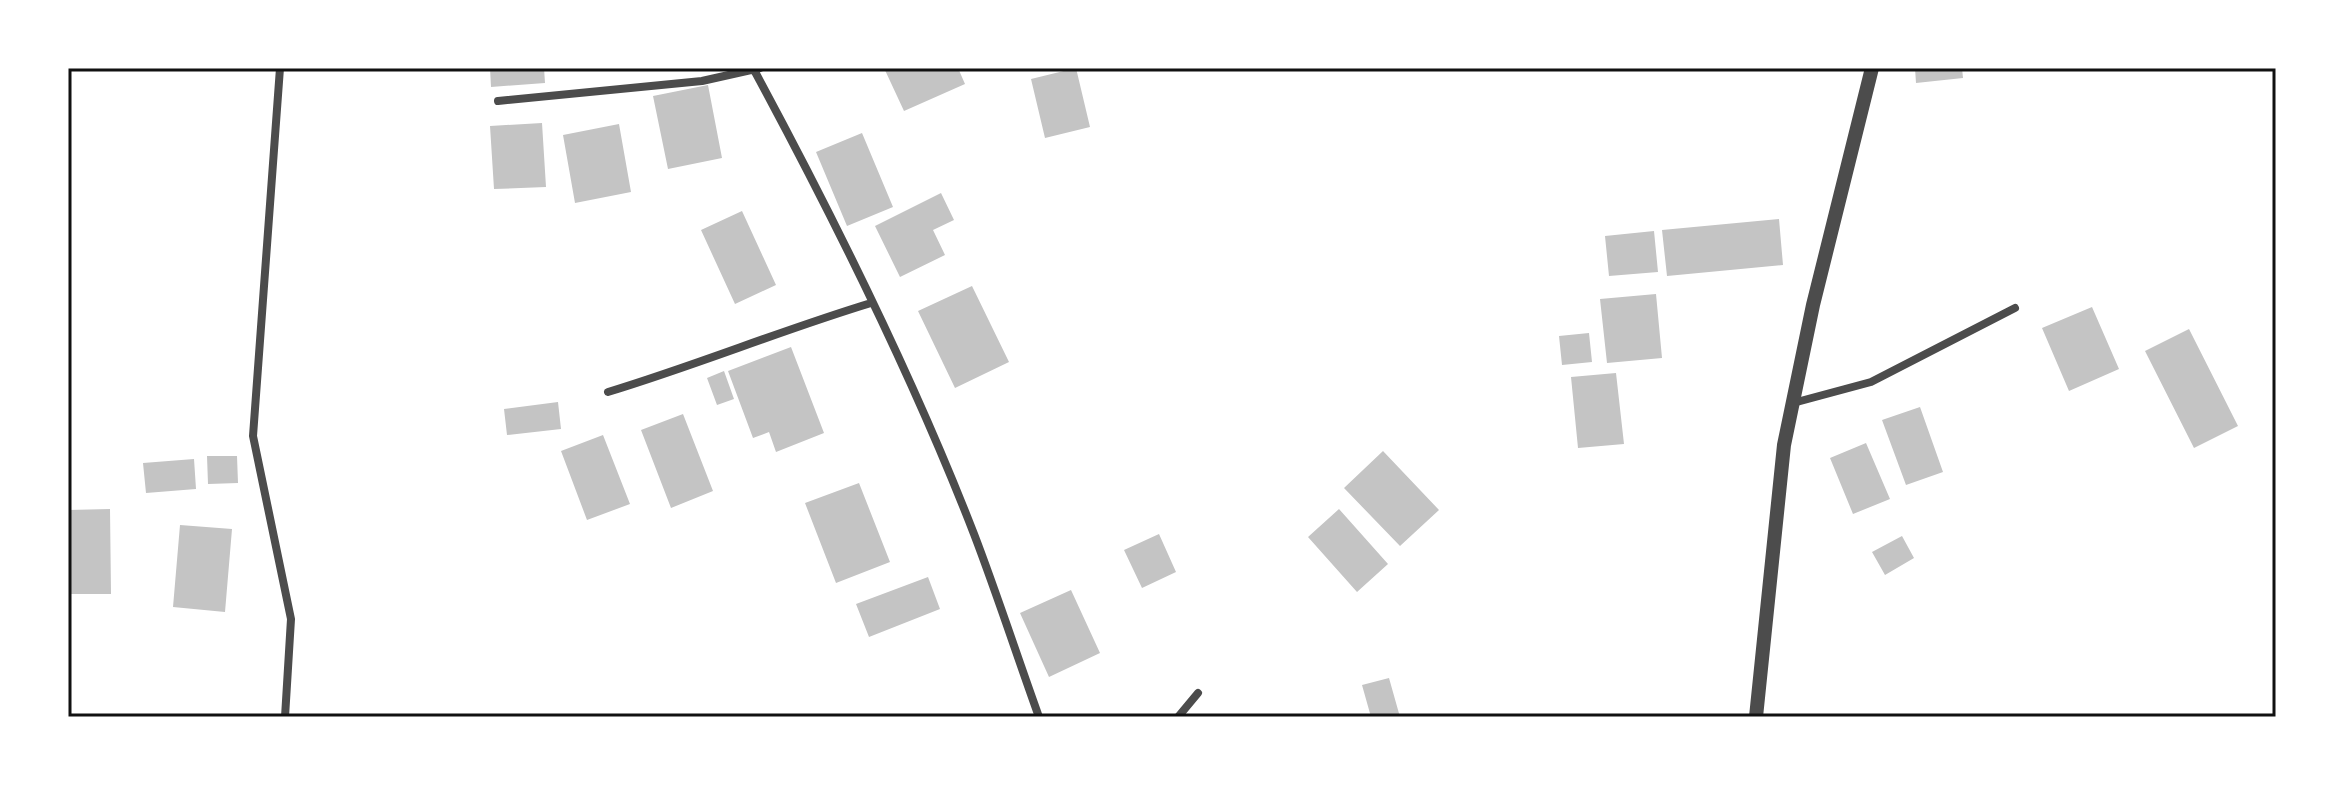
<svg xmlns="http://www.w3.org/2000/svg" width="2344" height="785" font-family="'Titillium Web',sans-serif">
<rect width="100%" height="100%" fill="#fff"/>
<path fill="#c4c4c4" d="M 490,68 L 544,68 L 545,83 L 491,87 Z
M 884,68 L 958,68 L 965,84 L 904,111 Z
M 1076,68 L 1090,127 L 1045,138 L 1031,79 Z
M 1915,68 L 1962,68 L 1963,78 L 1916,83 Z
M 708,85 L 722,158 L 668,169 L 653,96 Z
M 542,123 L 546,187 L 494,189 L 490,126 Z
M 619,124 L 631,192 L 575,203 L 563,135 Z
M 862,133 L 893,207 L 847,226 L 816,152 Z
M 941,193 L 954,220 L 933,230 L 945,255 L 900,277 L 875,226 Z
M 742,211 L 776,285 L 735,304 L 701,230 Z
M 1779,219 L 1783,265 L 1667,276 L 1662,230 Z
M 1654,231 L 1658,272 L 1609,276 L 1605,236 Z
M 972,286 L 1009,362 L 955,388 L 918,311 Z
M 1656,294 L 1662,358 L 1607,363 L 1600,299 Z
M 2092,307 L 2119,369 L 2069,391 L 2042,328 Z
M 2189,329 L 2238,426 L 2194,448 L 2145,351 Z
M 1589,333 L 1592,362 L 1562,365 L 1559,336 Z
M 791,347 L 824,433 L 776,452 L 769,432 L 753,438 L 728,371 Z
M 724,371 L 734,399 L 717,405 L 707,378 Z
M 1616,373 L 1624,444 L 1578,448 L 1571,377 Z
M 558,402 L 561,429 L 507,435 L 504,409 Z
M 1920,407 L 1943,472 L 1906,485 L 1882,420 Z
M 683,414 L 713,491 L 671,508 L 641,430 Z
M 603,435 L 630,504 L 587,520 L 561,451 Z
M 1866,443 L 1890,499 L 1853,514 L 1830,458 Z
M 1383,451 L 1439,510 L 1400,546 L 1344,488 Z
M 207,456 L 237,456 L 238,483 L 208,484 Z
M 194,459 L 196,489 L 146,493 L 143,463 Z
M 859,483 L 890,562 L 836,583 L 805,503 Z
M 110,509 L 111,594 L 68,594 L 68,510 Z
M 1339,509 L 1388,564 L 1357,592 L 1308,537 Z
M 180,525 L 232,529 L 225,612 L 173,607 Z
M 1159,534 L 1176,572 L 1142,588 L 1124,550 Z
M 1902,536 L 1914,558 L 1885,575 L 1872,552 Z
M 928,577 L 940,609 L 869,637 L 856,604 Z
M 1071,590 L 1100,653 L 1049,677 L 1020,613 Z
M 1389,678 L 1400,717 L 1371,717 L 1362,685 Z"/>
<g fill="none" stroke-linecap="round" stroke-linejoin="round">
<path stroke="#4c4c4c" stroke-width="8" d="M 280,68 L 253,436 L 291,619 L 285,717
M 753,68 C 834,218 912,374 974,534 C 997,594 1017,656 1039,717
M 498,101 L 702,81 L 760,68
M 608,392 C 697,365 782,330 871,303
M 1793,403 L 1871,382 L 2015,308
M 1178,717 L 1198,693"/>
<path stroke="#4c4c4c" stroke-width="14" d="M 1756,717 L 1784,445 L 1813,305 L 1872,68"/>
</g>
<rect width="2344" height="785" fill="none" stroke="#ffffff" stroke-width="140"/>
<rect x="70" y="70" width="2204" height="645" fill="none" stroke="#111" stroke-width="3"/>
</svg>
